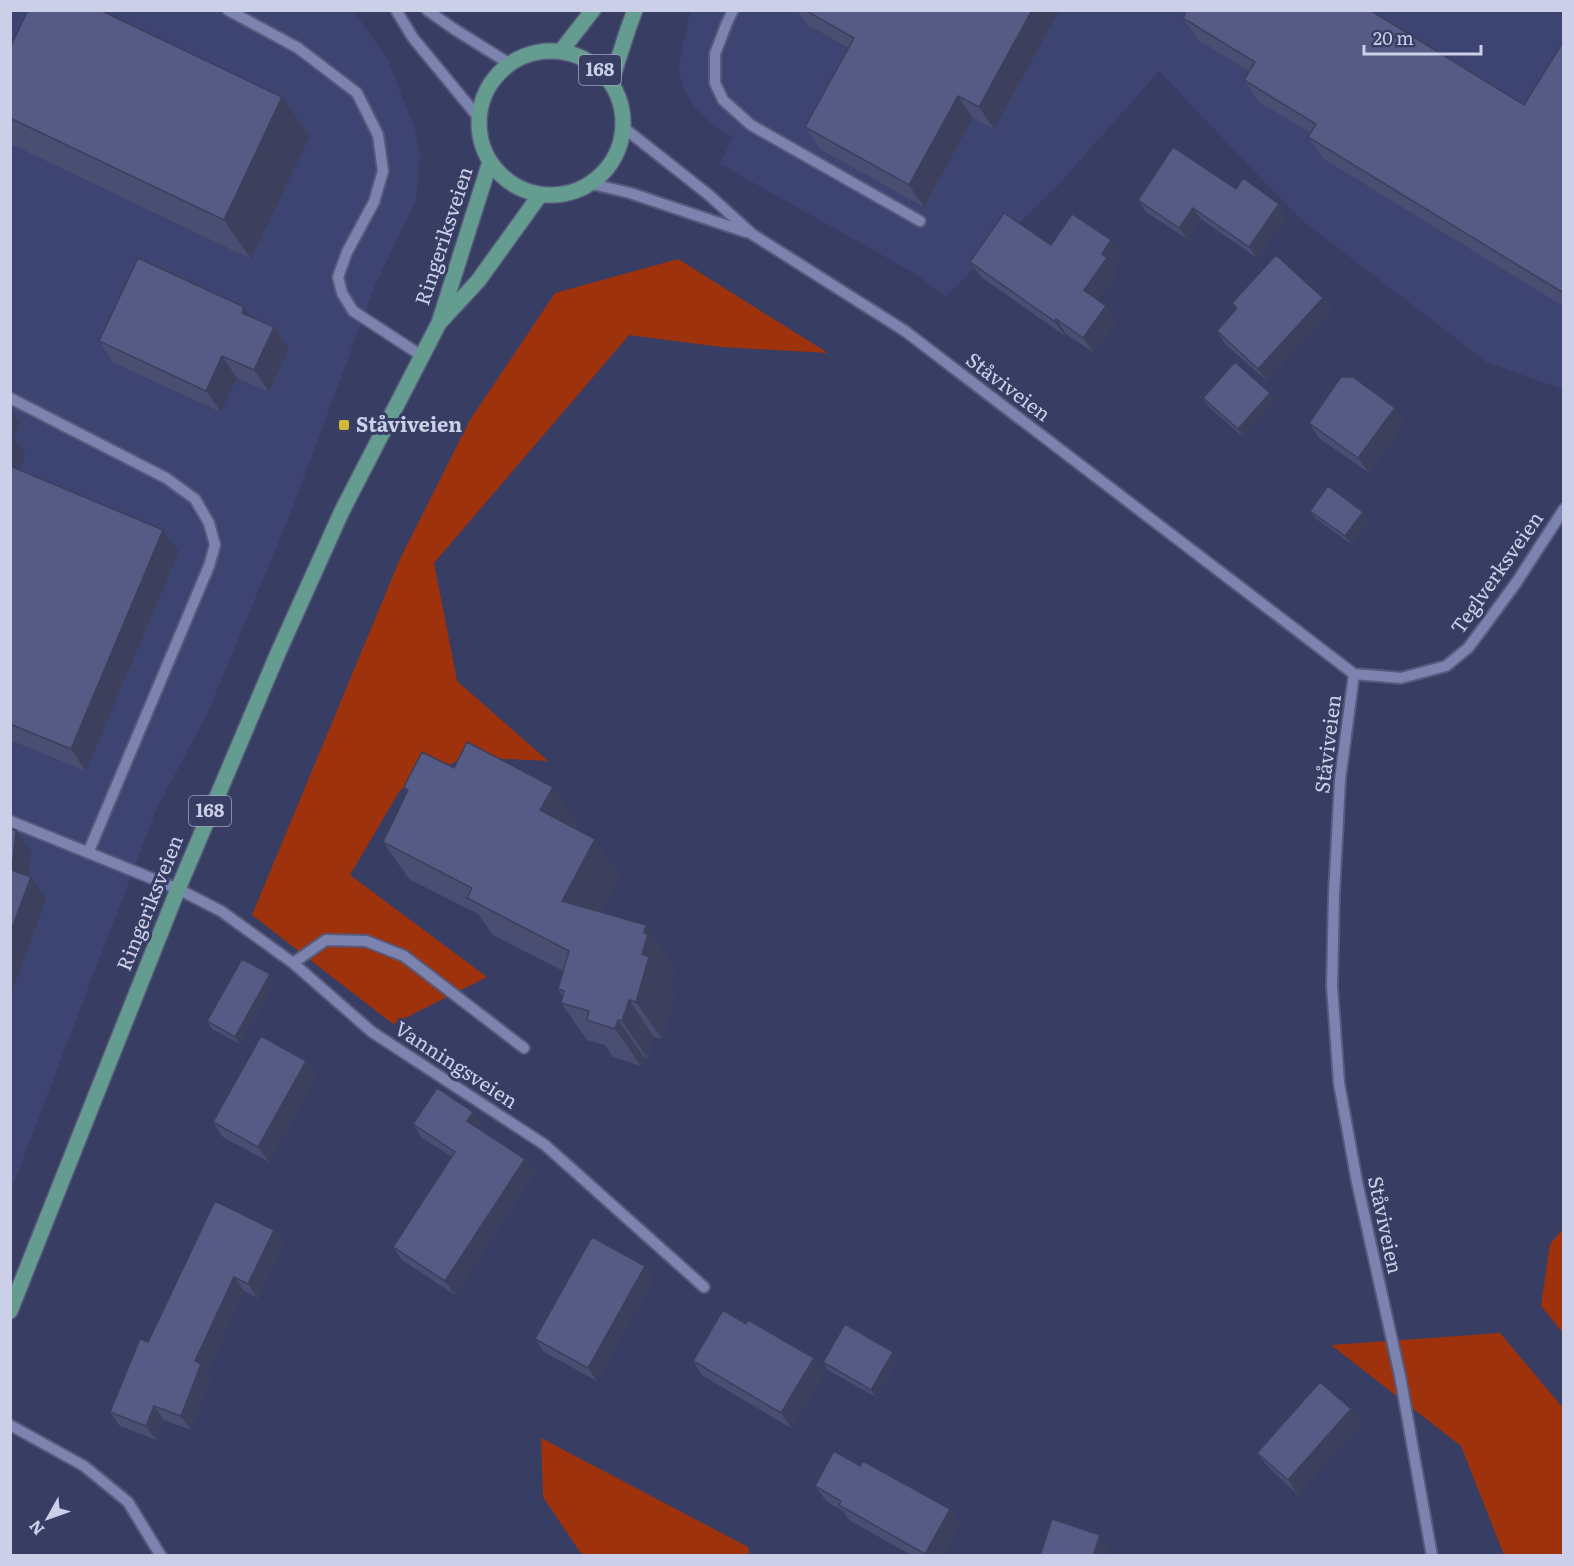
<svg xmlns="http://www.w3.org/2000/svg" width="1574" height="1566" font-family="Literata,serif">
<rect width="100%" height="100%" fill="#383d64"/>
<path fill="#3e4472" d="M 11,11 L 350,11 L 360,20 L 388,60 L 414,127 L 420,157 L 416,200 L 374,288 L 293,507 L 208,712 L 157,808 L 11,1190 Z
M 692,11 L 1563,11 L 1563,389 L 1488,363 L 1299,218 L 1159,71 L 1058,185 L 946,296 L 914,273 L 720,164 L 733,137 L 715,127 L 695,108 L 684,89 L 678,71 L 689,16 Z"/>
<path fill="#9e320d" d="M 678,259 L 828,353 L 721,347 L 629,335 L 434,563 L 457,681 L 548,761 L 465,757 L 400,790 L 350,875 L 487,977 L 393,1024 L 252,915 L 400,559 L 470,420 L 555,293 Z
M 1563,1229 L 1563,1333 L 1541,1306 L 1550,1244 Z
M 1500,1333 L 1563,1408 L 1563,1555 L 1504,1555 L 1461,1446 L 1331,1345 Z
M 541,1438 L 748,1547 L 749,1555 L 584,1555 L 580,1552 L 543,1497 Z"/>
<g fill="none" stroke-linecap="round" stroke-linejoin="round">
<g stroke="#575a7b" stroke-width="14">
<path id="minor" d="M 228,10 L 298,48 L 357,93 L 378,135 L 383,171 L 374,202 L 347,252 L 338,277 L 342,293 L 353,311 L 422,356
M 396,10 L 413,38 L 479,118
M 427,10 L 454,29 L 510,64
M 733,10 L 726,25 L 715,54 L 715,83 L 723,100 L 751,125 L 920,221
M 624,128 L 709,195 L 752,234 L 905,331 L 1354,674 L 1340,780 L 1334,895 L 1332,986 L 1339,1083 L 1357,1182 L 1400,1376 L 1432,1556
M 592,184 L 630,193 L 746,232
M 10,398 L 166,478 L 195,499 L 209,523 L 215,545 L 209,566 L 88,853
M 1354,674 L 1401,678 L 1446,666 L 1468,648 L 1483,628 L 1516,583 L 1564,509
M 10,821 L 178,889 L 221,911 L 293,963 L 372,1032 L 545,1145 L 704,1287
M 293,963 L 326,940 L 366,941 L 404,956 L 524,1048
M 10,1425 L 84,1466 L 128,1502 L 161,1556"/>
</g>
<g stroke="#575a7b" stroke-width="18">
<path id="major" d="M479 123a72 72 0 1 1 144 0a72 72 0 1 1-144 0Z
M 561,51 L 593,10
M 611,82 L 628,29 L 635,10
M 441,321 L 478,281 L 540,195
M 10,1311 L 178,889 L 278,653 L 342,511 L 439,323 L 490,162"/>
</g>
<use href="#minor" stroke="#7c83af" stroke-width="10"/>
<use href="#major" stroke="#659c90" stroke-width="15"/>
</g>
<path fill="#494e72" d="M 797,10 L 1060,10 L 994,129 L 973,118 L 924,207 L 820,149 L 805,127 L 849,48 L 808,25 Z
M 1180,10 L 1370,10 L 1524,105 L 1563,42 L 1563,306 L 1324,159 L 1308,137 L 1311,133 L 1259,102 L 1244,80 L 1249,71 L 1198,40 L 1183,18 L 1185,14 Z
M 10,48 L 282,97 L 310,136 L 251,259 L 11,144 Z
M 1236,189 L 1287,216 L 1257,258 L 1201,219 L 1187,239 L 1146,212 L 1138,200 Z
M 1051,245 L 1121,255 L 1113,267 L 1117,273 L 1098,300 L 1106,306 L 1116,321 L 1094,353 L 1066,334 L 1065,336 L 981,277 L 970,262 Z
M 1323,298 L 1332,310 L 1267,381 L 1225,344 L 1217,331 L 1236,309 L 1232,303 Z
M 244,307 L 251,317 L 289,349 L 269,392 L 237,378 L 221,412 L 114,363 L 99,341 Z
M 1270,393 L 1276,400 L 1243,437 L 1208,406 L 1203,398 Z
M 1395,408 L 1405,422 L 1369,473 L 1319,438 L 1309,423 Z
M 10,409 L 20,423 L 14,438 L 26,454 L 19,470 L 179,552 L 86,771 L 10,740 Z
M 1310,511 L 1363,512 L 1368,520 L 1351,544 L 1315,518 Z
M 454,768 L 579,824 L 576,829 L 621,876 L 601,912 L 672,963 L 671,966 L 674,971 L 670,986 L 675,994 L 662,1039 L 654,1037 L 648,1059 L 644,1057 L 641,1066 L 613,1057 L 605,1045 L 587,1040 L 561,1003 L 563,997 L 558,989 L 563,971 L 493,935 L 478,914 L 409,879 L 383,842 L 407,792 L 404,787 Z
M 275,982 L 240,1044 L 212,1029 L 207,1021 Z
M 316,1076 L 269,1162 L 223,1137 L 213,1122 Z
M 413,1124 L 482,1125 L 480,1129 L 525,1159 L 535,1172 L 455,1295 L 402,1260 L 393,1247 L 452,1157 L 422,1138 Z
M 274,1230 L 284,1244 L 258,1298 L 244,1291 L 207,1372 L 211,1378 L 191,1430 L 164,1420 L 156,1440 L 120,1426 L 110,1412 L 148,1342 Z
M 654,1278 L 597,1381 L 544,1352 L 535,1339 Z
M 746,1324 L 814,1358 L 824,1373 L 791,1428 L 703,1376 L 693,1361 Z
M 898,1359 L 876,1397 L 828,1370 L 823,1362 Z
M 1361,1424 L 1298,1495 L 1268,1467 L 1257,1453 Z
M 860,1466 L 950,1509 L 960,1524 L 943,1556 L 913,1556 L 849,1520 L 843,1511 L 826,1501 L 815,1486 Z"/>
<path fill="#3c405c" d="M 1032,10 L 1060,10 L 994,129 L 979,107 Z
M 958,96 L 973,118 L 924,207 L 909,185 Z
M 282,97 L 310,136 L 251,259 L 224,220 Z
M 1279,204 L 1287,216 L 1257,258 L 1249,247 Z
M 1193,208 L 1201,219 L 1187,239 L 1179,228 Z
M 1111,240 L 1121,255 L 1113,267 L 1117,273 L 1095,305 L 1084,290 L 1102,254 Z
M 1323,298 L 1332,310 L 1267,381 L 1258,369 Z
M 1106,306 L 1116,321 L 1094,353 L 1083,338 Z
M 244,307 L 260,329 L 242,313 Z
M 1056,319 L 1066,334 L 1065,336 L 1054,321 Z
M 274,327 L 289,349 L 269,392 L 254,370 Z
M 222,356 L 237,378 L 221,412 L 206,391 Z
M 1270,393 L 1276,400 L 1243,437 L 1238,429 Z
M 1395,408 L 1405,422 L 1369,473 L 1358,458 Z
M 10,409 L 20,423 L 14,438 L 26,454 L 14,483 L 10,478 Z
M 1363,512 L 1368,520 L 1351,544 L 1345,536 Z
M 163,530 L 179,552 L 86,771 L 71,749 Z
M 553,787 L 579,824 L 566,847 L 540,810 Z
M 16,830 L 31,851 L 27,887 L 31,877 L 46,899 L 10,997 L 12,870 Z
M 595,839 L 621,876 L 588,938 L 562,901 Z
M 646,925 L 672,963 L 671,966 L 674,971 L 670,986 L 675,994 L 662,1039 L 636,1002 L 642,954 L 644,933 Z
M 270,974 L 275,982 L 240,1044 L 235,1037 Z
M 629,1000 L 654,1037 L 648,1059 L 622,1021 Z
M 618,1020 L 644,1057 L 641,1066 L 615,1029 Z
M 306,1061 L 316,1076 L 269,1162 L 258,1147 Z
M 473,1112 L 482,1125 L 477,1134 L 467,1121 Z
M 525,1159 L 535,1172 L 455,1295 L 445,1281 Z
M 274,1230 L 284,1244 L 258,1298 L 248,1284 Z
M 645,1266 L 654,1278 L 597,1381 L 588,1368 Z
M 234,1277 L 244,1291 L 207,1372 L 211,1378 L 191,1430 L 181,1416 L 195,1361 Z
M 893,1352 L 898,1359 L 876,1397 L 871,1390 Z
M 814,1358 L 824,1373 L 791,1428 L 781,1413 Z
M 154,1406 L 164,1420 L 156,1440 L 146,1426 Z
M 1351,1409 L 1361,1424 L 1298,1495 L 1288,1480 Z
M 950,1509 L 960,1524 L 943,1556 L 927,1556 L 925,1554 Z
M 1100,1535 L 1110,1550 L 1108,1556 L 1093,1556 Z"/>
<path fill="#555b84" stroke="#3c405c" stroke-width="1.5" d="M 28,10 L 100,10 L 282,97 L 224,220 L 10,118 L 10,48 Z
M 805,10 L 1032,10 L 979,107 L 958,96 L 909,185 L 805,127 L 854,38 Z
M 1187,10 L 1370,10 L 1524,105 L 1563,42 L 1563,289 L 1562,292 L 1308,137 L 1316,124 L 1244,80 L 1255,62 L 1183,18 Z
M 1173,147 L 1236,189 L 1243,178 L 1279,204 L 1249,247 L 1193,208 L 1179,228 L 1138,200 Z
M 1004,213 L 1051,245 L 1072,214 L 1111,240 L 1102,254 L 1107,258 L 1084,290 L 1106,306 L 1083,338 L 1056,319 L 1054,321 L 970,262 Z
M 1276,255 L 1323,298 L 1258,369 L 1217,331 L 1237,308 L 1232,303 Z
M 138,258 L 244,307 L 242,313 L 274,327 L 254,370 L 222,356 L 206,391 L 99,341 Z
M 1235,362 L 1270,393 L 1238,429 L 1203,398 Z
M 1341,377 L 1353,377 L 1395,408 L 1358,458 L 1309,423 Z
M 10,466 L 163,530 L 71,749 L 10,724 Z
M 1328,486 L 1363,512 L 1345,536 L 1310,511 Z
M 467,742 L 553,787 L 540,810 L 595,839 L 562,901 L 646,925 L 644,933 L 648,934 L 642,954 L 649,957 L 636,1002 L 629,1000 L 622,1021 L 618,1020 L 615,1029 L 587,1020 L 589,1011 L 561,1003 L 564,991 L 558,989 L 569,951 L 467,898 L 472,888 L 383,842 L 408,790 L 404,787 L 422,752 L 454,768 Z
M 10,829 L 16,830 L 12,870 L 31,877 L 10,933 Z
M 242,959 L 270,974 L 235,1037 L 207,1021 Z
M 261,1036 L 306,1061 L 258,1147 L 213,1122 Z
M 437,1088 L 473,1112 L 467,1121 L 525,1159 L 445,1281 L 393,1247 L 455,1152 L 413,1124 Z
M 215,1201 L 274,1230 L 248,1284 L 234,1277 L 195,1361 L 201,1364 L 181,1416 L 154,1406 L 146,1426 L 110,1412 L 140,1339 L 148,1342 Z
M 592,1237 L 645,1266 L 588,1368 L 535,1339 Z
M 723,1310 L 746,1324 L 748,1320 L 814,1358 L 781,1413 L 693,1361 Z
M 845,1324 L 893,1352 L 871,1390 L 823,1362 Z
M 1320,1382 L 1351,1409 L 1288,1480 L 1257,1453 Z
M 834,1451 L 860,1466 L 863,1461 L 950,1509 L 925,1554 L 839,1505 L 841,1501 L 815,1486 Z
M 1052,1519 L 1100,1535 L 1093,1556 L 1040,1556 Z"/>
<rect fill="#d1b736" stroke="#383d64" stroke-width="2" x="338" y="419" width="12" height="12" rx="3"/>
<g text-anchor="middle" stroke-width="6" stroke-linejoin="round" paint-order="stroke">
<g fill="#383d64" stroke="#9fa4c0" stroke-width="1.5">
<rect x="579" y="55" width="42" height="30" rx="4.5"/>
<rect x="189" y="796" width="42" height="30" rx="4.5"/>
</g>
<g font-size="18" font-weight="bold" fill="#cbd0e8">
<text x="600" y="76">168</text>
<text x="210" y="817">168</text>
</g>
<g font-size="20" fill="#cbd0e8" stroke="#383d64">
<text transform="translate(444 236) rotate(-72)" y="7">Ringeriksveien</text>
<text transform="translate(1008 387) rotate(37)" y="7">Ståviveien</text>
<text transform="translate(1497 573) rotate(-55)" y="7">Teglverksveien</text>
<text transform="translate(1328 744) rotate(-83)" y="7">Ståviveien</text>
<text transform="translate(150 903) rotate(-68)" y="7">Ringeriksveien</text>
<text transform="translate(456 1065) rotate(33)" y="7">Vanningsveien</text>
<text transform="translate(1385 1225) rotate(78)" y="7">Ståviveien</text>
</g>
<g font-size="20" font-weight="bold" fill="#cbd0e8" stroke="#383d64" text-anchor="start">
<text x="356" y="432">Ståviveien</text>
</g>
</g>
<rect width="1574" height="1566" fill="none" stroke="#cbd0e8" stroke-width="24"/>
<g transform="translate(48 1518) rotate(230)" stroke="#383d64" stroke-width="4.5" paint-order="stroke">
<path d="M0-4.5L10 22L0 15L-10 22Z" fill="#cbd0e8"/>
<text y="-9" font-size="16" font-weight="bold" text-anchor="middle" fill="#cbd0e8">N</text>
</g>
<path d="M1364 45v9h117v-9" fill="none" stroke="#cbd0e8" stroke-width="3"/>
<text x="1373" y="45" font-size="18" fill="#cbd0e8" stroke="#383d64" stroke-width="4.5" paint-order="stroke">20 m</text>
</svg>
